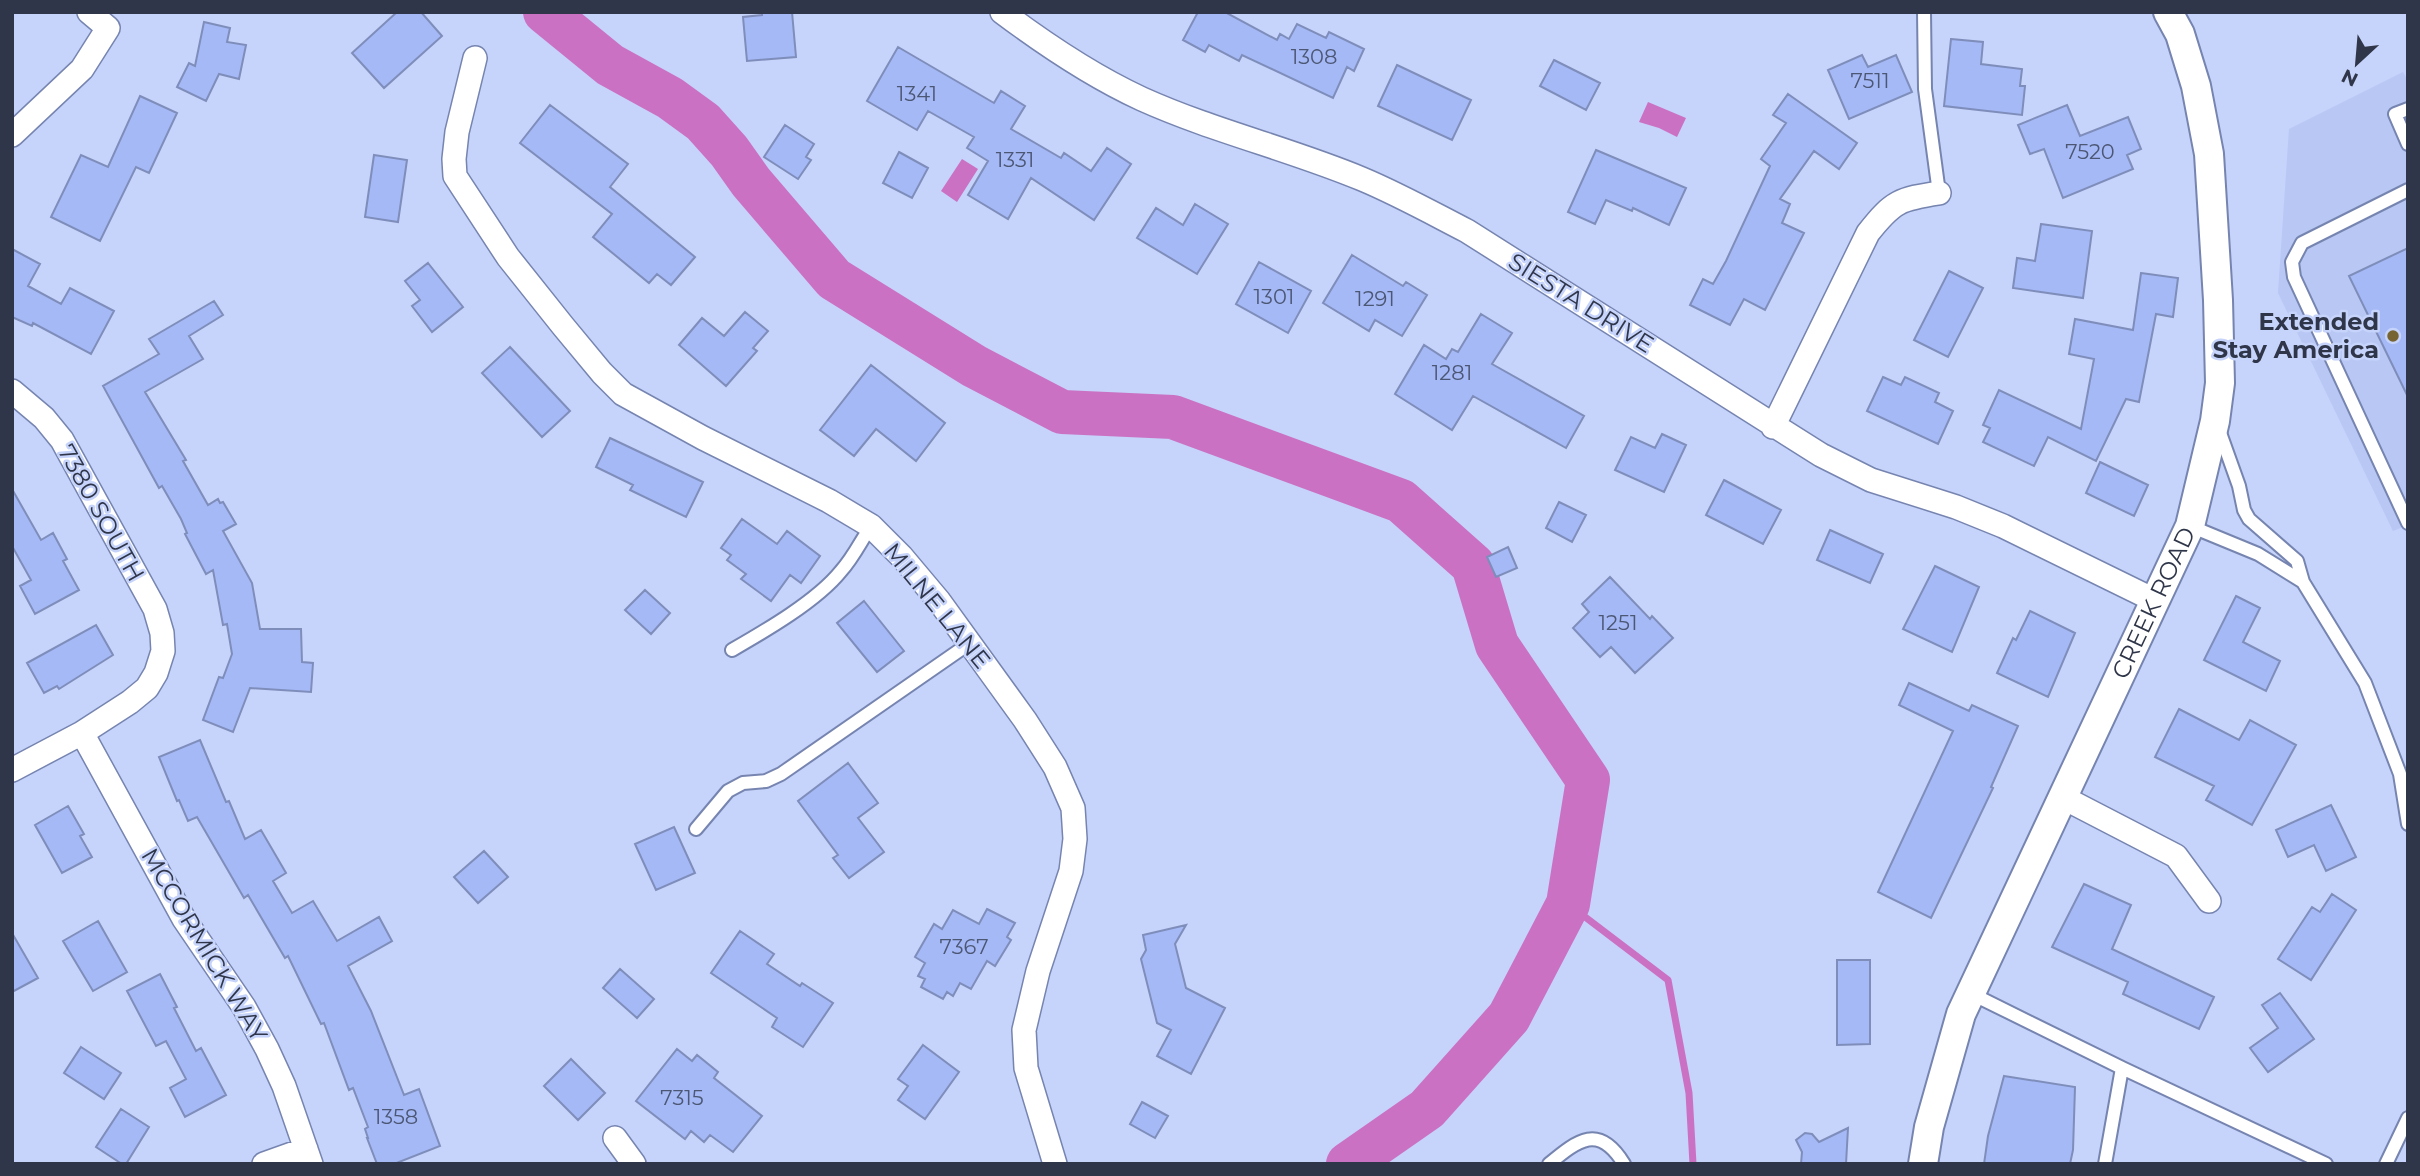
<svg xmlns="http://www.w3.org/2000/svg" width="2420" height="1176" font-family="Montserrat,sans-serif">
<rect width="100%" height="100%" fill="#c6d3fa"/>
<path fill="#b8c7f3" d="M 2403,72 L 2408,81 L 2408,525 L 2393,531 L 2278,293 L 2289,129 Z"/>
<path fill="#cb71c3" d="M 1648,102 L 1686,118 L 1677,137 L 1659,128 L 1639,122 Z
M 962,159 L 978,169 L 957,202 L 941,191 Z"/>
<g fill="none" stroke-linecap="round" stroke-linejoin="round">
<path stroke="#cb71c3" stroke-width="7" d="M 1568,904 L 1668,980 L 1689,1093 L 1693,1164"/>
<path stroke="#cb71c3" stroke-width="44" d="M 545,12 L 610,65 L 670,98 L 703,122 L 729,151 L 751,182 L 834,279 L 974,366 L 1062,412 L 1173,417 L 1401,501 L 1473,565 L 1497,645 L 1588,780 L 1568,904 L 1509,1017 L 1427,1109 L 1348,1164"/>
</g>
<path fill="#a5b9f7" stroke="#7e8dba" stroke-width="2" d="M 397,12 L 421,12 L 442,36 L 384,88 L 352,53 Z
M 762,12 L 792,12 L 796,57 L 747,61 L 743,17 L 762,15 Z
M 1198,12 L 1225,12 L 1277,40 L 1280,34 L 1289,39 L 1297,24 L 1326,38 L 1329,32 L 1364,49 L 1354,71 L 1347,67 L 1333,98 L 1242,55 L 1239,61 L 1209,45 L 1205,52 L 1183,40 Z
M 204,22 L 230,28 L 227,42 L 246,45 L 239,79 L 219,74 L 206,101 L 177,87 L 189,63 L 195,66 Z
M 1951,39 L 1983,42 L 1981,64 L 2022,69 L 2020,86 L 2025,86 L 2022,115 L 1944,106 Z
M 898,47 L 994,103 L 1001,91 L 1025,106 L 1011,129 L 1061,158 L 1064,153 L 1091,171 L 1107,148 L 1131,164 L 1094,220 L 1031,178 L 1008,219 L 968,195 L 988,161 L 967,148 L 974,137 L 928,111 L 917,130 L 867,101 Z
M 1862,55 L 1868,67 L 1896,55 L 1912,92 L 1849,119 L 1828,70 Z
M 1554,60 L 1600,83 L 1586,110 L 1540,86 Z
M 1397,65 L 1471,100 L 1452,140 L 1378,106 Z
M 1788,94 L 1857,143 L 1839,169 L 1814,151 L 1780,199 L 1790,204 L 1782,223 L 1804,233 L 1765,310 L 1744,299 L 1730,325 L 1690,305 L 1703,279 L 1713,284 L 1726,261 L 1770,166 L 1761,159 L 1786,123 L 1773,115 Z
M 140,96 L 177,113 L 149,173 L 136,167 L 100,241 L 51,217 L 81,155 L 108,167 Z
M 550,105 L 628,164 L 610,187 L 695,257 L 671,285 L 657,274 L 649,283 L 593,237 L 612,214 L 520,143 Z
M 2067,105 L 2080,136 L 2128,117 L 2141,149 L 2127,155 L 2133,169 L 2063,198 L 2044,149 L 2030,154 L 2018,125 Z
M 785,125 L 814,144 L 806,157 L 811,160 L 798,179 L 764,157 Z
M 1596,150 L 1686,188 L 1669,225 L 1633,208 L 1632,211 L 1606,200 L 1595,224 L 1568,212 Z
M 899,152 L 928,168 L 912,198 L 883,183 Z
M 374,155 L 407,160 L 398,222 L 365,217 Z
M 1195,204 L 1228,224 L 1197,274 L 1137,238 L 1156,208 L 1183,225 Z
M 2041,224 L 2092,231 L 2083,298 L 2013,288 L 2017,258 L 2035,261 Z
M 2408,248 L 2408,397 L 2349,276 Z
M 12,249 L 40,264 L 28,286 L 61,304 L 70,288 L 114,311 L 91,354 L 33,323 L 32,326 L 12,317 Z
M 1352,255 L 1403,286 L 1406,282 L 1427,295 L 1402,336 L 1375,320 L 1369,331 L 1323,303 Z
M 1259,262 L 1311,291 L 1288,333 L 1236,304 Z
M 428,263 L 463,307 L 432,332 L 412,306 L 420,300 L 405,281 Z
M 1949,271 L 1983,288 L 1948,357 L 1914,340 Z
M 2141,273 L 2178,278 L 2173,317 L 2156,314 L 2139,402 L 2126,399 L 2096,461 L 2048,437 L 2034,466 L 1983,442 L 1990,428 L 1983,425 L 1999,390 L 2081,429 L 2094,359 L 2069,354 L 2075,319 L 2133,330 Z
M 214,301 L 223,315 L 189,336 L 203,359 L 145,392 L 186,460 L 183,461 L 208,505 L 218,499 L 220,503 L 223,502 L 236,524 L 223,531 L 252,583 L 260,629 L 301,629 L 302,662 L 313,663 L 311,692 L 250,688 L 233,732 L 203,720 L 219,677 L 223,678 L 232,654 L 227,624 L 223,625 L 213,570 L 206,574 L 185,534 L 187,533 L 181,519 L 162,486 L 159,488 L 103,386 L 159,354 L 149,339 Z
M 745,312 L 768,331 L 753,348 L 757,351 L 726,386 L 679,345 L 702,318 L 724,336 Z
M 1481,314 L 1512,333 L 1492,364 L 1584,416 L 1566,448 L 1473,396 L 1452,430 L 1395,394 L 1424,345 L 1446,359 L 1452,349 L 1458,352 Z
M 510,347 L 570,411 L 542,437 L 482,373 Z
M 871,365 L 945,423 L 916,461 L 876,429 L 854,456 L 820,430 Z
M 1883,377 L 1901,385 L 1905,377 L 1939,393 L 1935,402 L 1953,411 L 1938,444 L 1867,411 Z
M 1662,434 L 1686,445 L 1664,492 L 1615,470 L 1631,437 L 1655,448 Z
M 610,438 L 703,482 L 686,517 L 630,490 L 633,485 L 596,467 Z
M 2100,462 L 2148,485 L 2134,516 L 2086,493 Z
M 1724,480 L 1781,510 L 1763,544 L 1706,515 Z
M 12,489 L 41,540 L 53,533 L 67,559 L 63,561 L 79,590 L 35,614 L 20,586 L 31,580 L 12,546 Z
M 1559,502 L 1586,515 L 1572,542 L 1546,528 Z
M 742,519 L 777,544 L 787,531 L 820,556 L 801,583 L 790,575 L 771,601 L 741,579 L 746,574 L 727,560 L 731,555 L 721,548 Z
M 1830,530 L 1883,554 L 1870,583 L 1817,560 Z
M 1508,547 L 1517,568 L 1496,577 L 1487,557 Z
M 1935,566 L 1979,587 L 1952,652 L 1903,629 Z
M 1610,577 L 1650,619 L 1652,616 L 1673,638 L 1635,673 L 1611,647 L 1600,657 L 1573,628 L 1589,612 L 1582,604 Z
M 645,590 L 670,613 L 651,634 L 625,610 Z
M 2236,596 L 2260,608 L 2243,642 L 2280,661 L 2266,691 L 2204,660 Z
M 864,601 L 904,651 L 877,672 L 837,623 Z
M 2030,611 L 2075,633 L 2048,697 L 1997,673 L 2013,638 L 2016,640 Z
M 96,625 L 113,655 L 59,689 L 57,686 L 44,693 L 27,663 Z
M 1909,683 L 1969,711 L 1972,705 L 2018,726 L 1991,787 L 1993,788 L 1931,918 L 1878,892 L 1953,731 L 1899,705 Z
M 2179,709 L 2239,740 L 2250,720 L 2296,745 L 2252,825 L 2206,800 L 2214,786 L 2155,757 Z
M 200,740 L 226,802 L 229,801 L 245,839 L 261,830 L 286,873 L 273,881 L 292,913 L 313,901 L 337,941 L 379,917 L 392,941 L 348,966 L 371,1011 L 404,1095 L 419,1089 L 440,1146 L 394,1164 L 377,1164 L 367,1138 L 368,1138 L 365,1129 L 368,1127 L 353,1088 L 349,1090 L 324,1023 L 321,1024 L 288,956 L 285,958 L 248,895 L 244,898 L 197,817 L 188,821 L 179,800 L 177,801 L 159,757 Z
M 848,763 L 878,803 L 858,818 L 884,852 L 849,878 L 833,858 L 838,855 L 798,801 Z
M 2331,805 L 2356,857 L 2326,871 L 2314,845 L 2288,857 L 2276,830 Z
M 68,806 L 84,834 L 80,836 L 92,857 L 62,873 L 35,825 Z
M 674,827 L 695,873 L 656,890 L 635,844 Z
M 484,851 L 508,877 L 478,903 L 454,877 Z
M 2084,884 L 2131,905 L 2112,949 L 2214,997 L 2199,1029 L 2123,994 L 2128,982 L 2052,947 Z
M 2332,894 L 2356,910 L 2311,980 L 2278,959 L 2312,907 L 2320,912 Z
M 987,909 L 1015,923 L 1007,937 L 1011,940 L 995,966 L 987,961 L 971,989 L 960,983 L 953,996 L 947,992 L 943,999 L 921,987 L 925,979 L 918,976 L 925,963 L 915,957 L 934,924 L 942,929 L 953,910 L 979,924 Z
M 98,921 L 127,972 L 93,991 L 63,941 Z
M 1186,925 L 1175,944 L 1186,988 L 1225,1008 L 1191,1074 L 1157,1056 L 1171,1030 L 1157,1023 L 1141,959 L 1146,950 L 1143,935 Z
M 740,931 L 774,954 L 767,964 L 800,986 L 802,983 L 833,1003 L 803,1047 L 772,1027 L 777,1018 L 711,973 Z
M 12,933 L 38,978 L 12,992 Z
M 1837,960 L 1870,960 L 1870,1044 L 1837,1045 Z
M 620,969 L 654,999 L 637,1018 L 603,988 Z
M 160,974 L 177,1007 L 174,1008 L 196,1051 L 201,1048 L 226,1095 L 185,1117 L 170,1088 L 186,1079 L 166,1041 L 156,1046 L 127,991 Z
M 2280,993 L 2314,1039 L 2268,1072 L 2250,1048 L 2278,1028 L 2262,1005 Z
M 923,1045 L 959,1072 L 925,1119 L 898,1100 L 908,1086 L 898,1079 Z
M 81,1047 L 121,1073 L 104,1099 L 64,1073 Z
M 677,1049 L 692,1061 L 697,1055 L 718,1072 L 714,1078 L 762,1116 L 733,1152 L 710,1135 L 704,1142 L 691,1131 L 685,1139 L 636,1101 Z
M 571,1059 L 605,1093 L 578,1120 L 544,1086 Z
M 2004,1076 L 2075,1087 L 2073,1150 L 2070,1164 L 1984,1164 L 1988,1136 Z
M 1142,1102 L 1168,1116 L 1155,1138 L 1130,1124 Z
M 121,1109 L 149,1127 L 126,1164 L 122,1164 L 96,1147 Z
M 1848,1128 L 1846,1164 L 1801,1164 L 1802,1152 L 1796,1140 L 1805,1133 L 1812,1134 L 1819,1142 Z"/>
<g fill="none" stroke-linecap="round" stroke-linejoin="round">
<g stroke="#7684b0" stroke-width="16">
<path id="service" d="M 1924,12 L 1925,89 L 1939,193
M 2408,109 L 2395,114 L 2408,144
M 2408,190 L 2302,243 L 2292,262 L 2294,277 L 2408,523
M 2219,430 L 2239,486 L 2244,510 L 2249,519 L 2297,561 L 2303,582 L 2365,683 L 2400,774 L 2408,824
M 2190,526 L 2258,554 L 2303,582
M 732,650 C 765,631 817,601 841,571 C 853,558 861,541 871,526
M 696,829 L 728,791 L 743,783 L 766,781 L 781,774 L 970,643
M 1970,993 L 2122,1068
M 1549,1164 C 1578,1140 1599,1123 1624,1164
M 2105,1164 L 2122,1068 L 2326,1164
M 2386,1164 L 2408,1118"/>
</g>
<g stroke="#7684b0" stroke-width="26">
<path id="minor" d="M 1002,12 C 1046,45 1092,76 1142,99 C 1213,131 1290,149 1362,179 C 1398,194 1432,213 1467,231 L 1821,455 L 1871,480 L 1956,507 L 2003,526 L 2156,601
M 475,58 L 457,132 L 454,159 L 455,176 L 508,257 L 563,326 L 602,373 L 623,394 L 703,438 L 829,501 L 871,526 L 902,557 L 939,601 L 1025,720 L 1055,767 L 1073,808 L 1075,839 L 1071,871 L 1038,971 L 1024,1030 L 1026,1068 L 1055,1164
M 12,135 L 82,69 L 108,28 L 89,12
M 12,391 L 44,418 L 62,440 L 155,609 L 162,633 L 163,651 L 156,673 L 147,688 L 130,702 L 82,733 L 12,770
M 1773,427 L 1868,233 C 1893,201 1900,199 1939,193
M 82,733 L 184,919 L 244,1007 L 267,1049 L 284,1086 L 311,1164
M 2062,797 L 2176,856 L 2209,901
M 615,1138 L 634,1164
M 264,1164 L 306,1149"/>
</g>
<g stroke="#7684b0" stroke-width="32">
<g id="tertiary">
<path id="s1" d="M 1923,1164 L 1929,1127 L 1961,1014 L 2190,526 L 2215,421 L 2220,383 L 2218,300 L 2209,154 L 2196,86 L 2180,34 L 2168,12"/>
</g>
</g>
<use href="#service" stroke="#fff" stroke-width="12"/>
<use href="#minor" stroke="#fff" stroke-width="23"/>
<use href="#tertiary" stroke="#fff" stroke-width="28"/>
</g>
<circle fill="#766533" stroke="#c6d3fa" stroke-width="2.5" cx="2393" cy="336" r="7"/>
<g text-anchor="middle" stroke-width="5" stroke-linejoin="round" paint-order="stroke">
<g font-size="21" fill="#4c5774">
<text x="1314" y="64">1308</text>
<text x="1870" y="88">7511</text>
<text x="917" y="101">1341</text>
<text x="2090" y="159">7520</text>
<text x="1015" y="167">1331</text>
<text x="1274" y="304">1301</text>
<text x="1375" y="306">1291</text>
<text x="1452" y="380">1281</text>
<text x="1618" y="630">1251</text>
<text x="964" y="954">7367</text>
<text x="682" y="1105">7315</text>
<text x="396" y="1124">1358</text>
</g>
<g font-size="24" fill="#2f3649" stroke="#c6d3fa">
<text transform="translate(1581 303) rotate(32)" y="8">SIESTA DRIVE</text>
<text transform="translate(101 513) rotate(61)" y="8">7380 SOUTH</text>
<text dy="8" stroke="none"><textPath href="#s1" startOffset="609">CREEK ROAD</textPath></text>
<text transform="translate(937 606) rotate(51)" y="8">MILNE LANE</text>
<text transform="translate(204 945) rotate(59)" y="8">MCCORMICK WAY</text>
</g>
<g font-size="24" font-weight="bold" fill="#2f3649" stroke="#c6d3fa" text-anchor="end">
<text x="2379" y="330">Extended<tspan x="2379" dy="28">Stay America</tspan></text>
</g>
</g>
<rect width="2420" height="1176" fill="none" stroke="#2f3649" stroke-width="28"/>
<g transform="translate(2357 63) rotate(206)" stroke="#c6d3fa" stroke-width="5" paint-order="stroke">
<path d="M0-5L12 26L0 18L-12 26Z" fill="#2f3649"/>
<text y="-10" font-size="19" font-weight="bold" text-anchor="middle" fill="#2f3649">N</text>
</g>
</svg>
